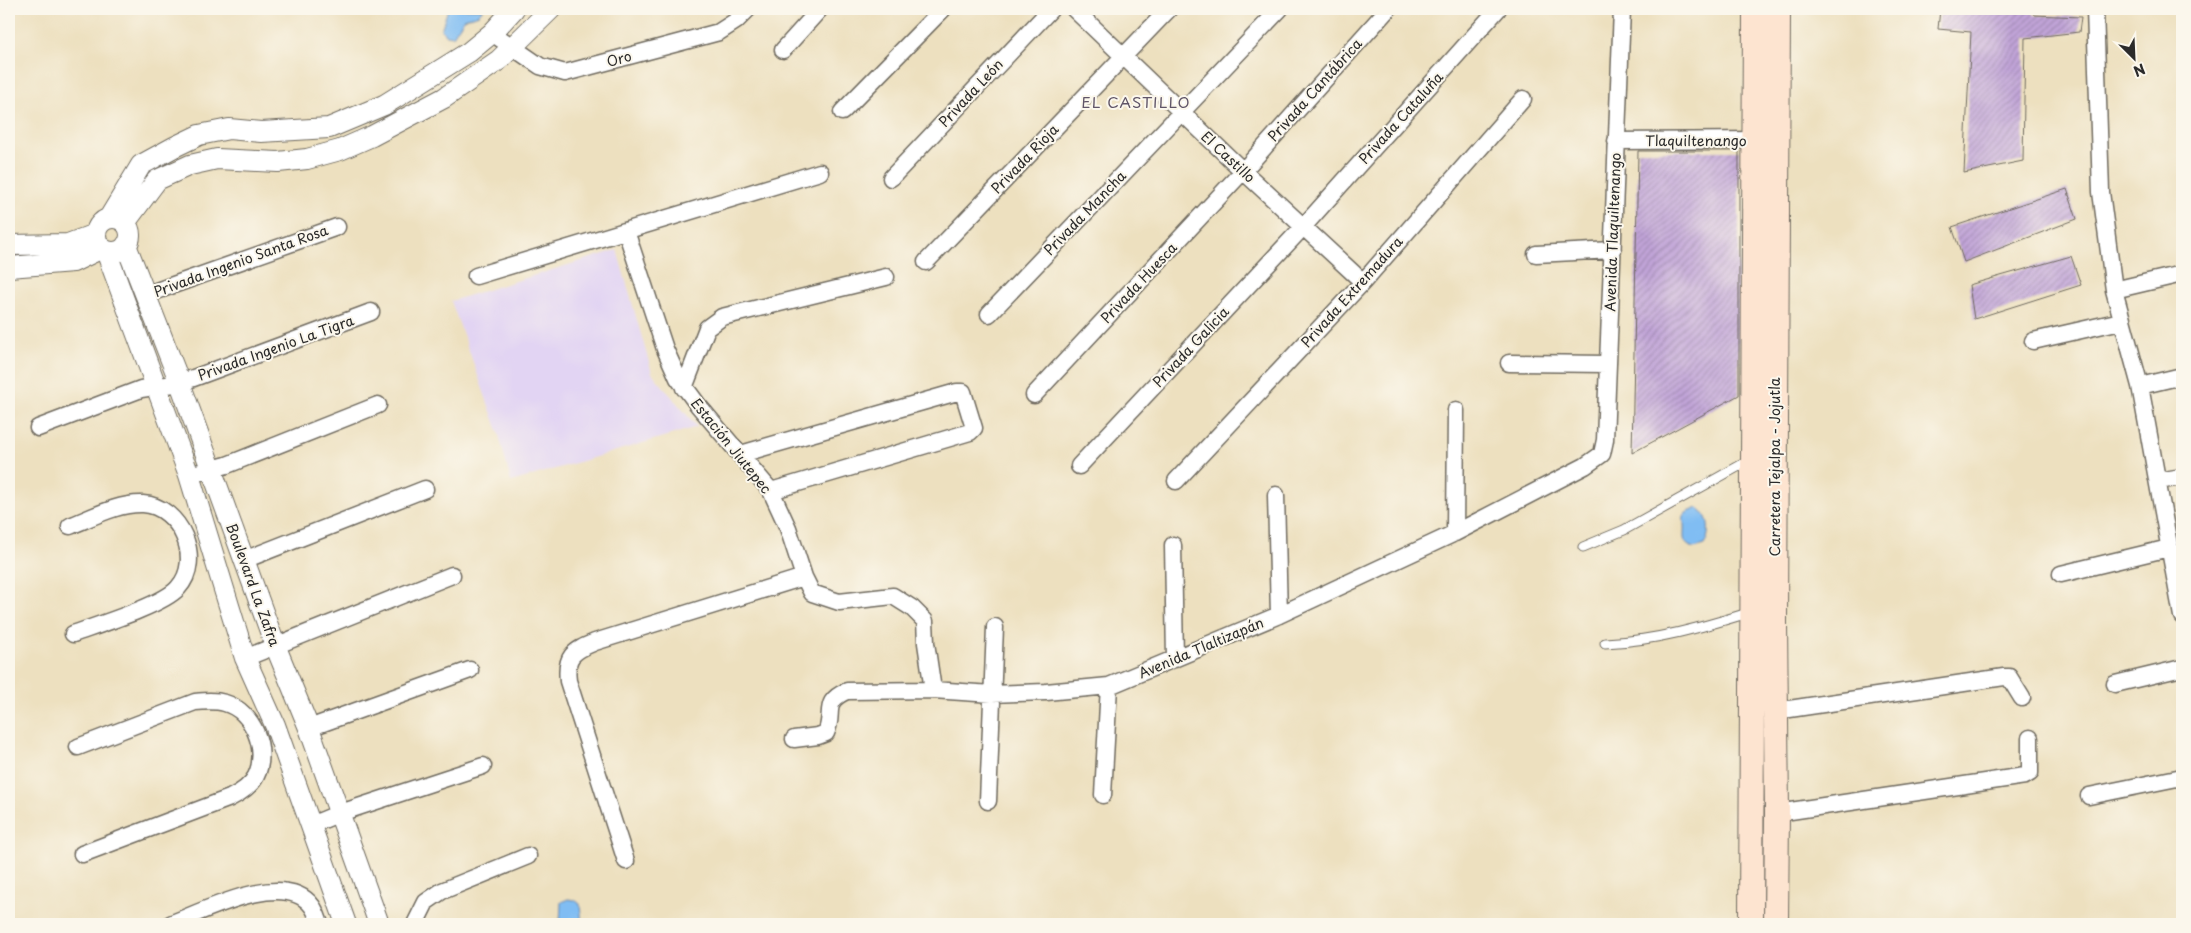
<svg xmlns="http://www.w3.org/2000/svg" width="2191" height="933" font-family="'Playpen Sans',sans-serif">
<defs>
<pattern id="building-hatch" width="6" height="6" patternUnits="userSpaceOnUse" patternTransform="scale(1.25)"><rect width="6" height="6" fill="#c1a4d8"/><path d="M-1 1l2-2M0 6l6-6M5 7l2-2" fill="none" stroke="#9d86af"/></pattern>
</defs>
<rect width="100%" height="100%" fill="#fbf7ec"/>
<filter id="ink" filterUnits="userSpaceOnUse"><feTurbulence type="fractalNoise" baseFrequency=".02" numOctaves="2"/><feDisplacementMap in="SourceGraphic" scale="10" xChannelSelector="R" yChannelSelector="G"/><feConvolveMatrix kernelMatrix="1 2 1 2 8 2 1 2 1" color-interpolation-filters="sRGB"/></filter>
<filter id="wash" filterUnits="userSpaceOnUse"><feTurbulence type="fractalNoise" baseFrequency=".0096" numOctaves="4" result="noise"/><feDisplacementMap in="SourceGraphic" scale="20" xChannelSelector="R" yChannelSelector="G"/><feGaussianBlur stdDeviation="1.12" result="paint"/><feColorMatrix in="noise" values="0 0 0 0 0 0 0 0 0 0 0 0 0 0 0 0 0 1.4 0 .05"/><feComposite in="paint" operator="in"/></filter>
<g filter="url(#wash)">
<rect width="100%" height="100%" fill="#ede0bf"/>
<path fill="#e2d4f3" d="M 617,250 L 652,373 L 697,427 L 511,482 L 498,431 L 451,301 Z"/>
<path fill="#80bdf3" stroke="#56748f" d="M 448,9 L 483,9 L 479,14 L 464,19 L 453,36 L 447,35 L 441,30 Z
M 1698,508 C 1710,515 1711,535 1704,545 L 1694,548 C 1680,544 1685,535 1684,524 C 1684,519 1682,518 1686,513 Z
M 568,899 L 575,900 L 580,904 L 582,924 L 560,924 L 561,902 Z"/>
<g id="blocks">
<path fill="url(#building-hatch)" d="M 1940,9 L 2033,9 L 2034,15 L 2081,17 L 2079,32 L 2025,38 L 2023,161 L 1964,173 L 1971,32 L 1938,29 Z
M 1638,151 L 1739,151 L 1739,395 L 1632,453 Z
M 2067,189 L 2077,219 L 1964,262 L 1952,227 Z
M 2071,256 L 2081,285 L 1974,319 L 1969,285 Z"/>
</g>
</g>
<g filter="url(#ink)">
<use href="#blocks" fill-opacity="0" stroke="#6f6a5f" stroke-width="1"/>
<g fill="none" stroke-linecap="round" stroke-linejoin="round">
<g stroke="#6f6a5f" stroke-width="11">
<path id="service" d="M 1583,547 L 1624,530 L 1750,460
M 1605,643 C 1655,641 1703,627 1751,612"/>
</g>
<g stroke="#6f6a5f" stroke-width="19">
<path id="minor" d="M 1074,9 L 1243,171 L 1363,282
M 2095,9 L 2101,192 L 2114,290 L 2140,386 L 2182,616
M 492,33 L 540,66 L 565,73 L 719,32 L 736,21 L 748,9
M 783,50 L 820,9
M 842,112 L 943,9
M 1616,141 L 1764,140
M 891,178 L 1051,9
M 626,231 L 665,349 L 678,378 L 698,405 L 771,491 L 788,528 L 804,577 L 812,593 L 839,602 L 893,596 L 912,608 L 925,621 L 926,643 L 933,690
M 1536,254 L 1613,250
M 926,262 L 1169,9
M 476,276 L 820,172
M 2114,290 L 2182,274
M 145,295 L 337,227
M 989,314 L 1280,9
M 2033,341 L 2121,321
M 1509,363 L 1607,364
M 2140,386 L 2182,376
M 684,388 L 707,328 L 722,317 L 886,277
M 1034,395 L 1243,171 L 1388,9
M 38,428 L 141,389 L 180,383 L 371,312
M 741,454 L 957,392 L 963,392 L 974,428 L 970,432 L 771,491
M 1079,466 L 1303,227 L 1498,9
M 189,475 L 227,465 L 378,405
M 1176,481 L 1363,282 L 1523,99
M 2158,481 L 2182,477
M 1276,495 L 1279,615
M 70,526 C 93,517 118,503 143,504 C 180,506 204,560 178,588 C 163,605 98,625 73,634
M 1455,533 L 1456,410
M 1173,545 L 1175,659
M 244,560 L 425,489
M 2061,574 L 2169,548
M 245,658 L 452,575
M 2115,684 L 2182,668
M 1776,711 L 2004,677 L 2009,677 L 2022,698
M 309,728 L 470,670
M 794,739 L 818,736 L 826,733 C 835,713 821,702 847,691 L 933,690 L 992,694 L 1046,692 L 1109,686 L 1279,615 L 1455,533 L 1585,466 L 1602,454 L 1605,440 L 1622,9
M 78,747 L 195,702 C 205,701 215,700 225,703 C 253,711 269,750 256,776 C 251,786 240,793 230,798 L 82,854
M 1103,795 L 1109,686
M 2089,796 L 2182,777
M 988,801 L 995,627
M 1777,813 L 2025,776 L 2030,773 L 2030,738
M 311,825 L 340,813 L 483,766
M 626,861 L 568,681 C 565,656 573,651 595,642 L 804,577
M 170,924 C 204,911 284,869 312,906 C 316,911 318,919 320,924
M 415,924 L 426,902 L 442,891 L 528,856"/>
</g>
<g stroke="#6f6a5f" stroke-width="22">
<path id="tertiary" d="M96 235a17 17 0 1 1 34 0a17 17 0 1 1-34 0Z
M 109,218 L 141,165 L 174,147 L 199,135 L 229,129 L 261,132 L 329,128 L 384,105 L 469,52 L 492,33 L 514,9
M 125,223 L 157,180 L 190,165 L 217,159 L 278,162 L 307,159 L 340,150 L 372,136 L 444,98 L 499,60 L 551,9
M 9,245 L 68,244 L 95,234
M 126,245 L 180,383 L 275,645 L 309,728 L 379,924
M 106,251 L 189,475 L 245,658 L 275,725 L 346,924
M 9,267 L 73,262 L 102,248"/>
</g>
<g stroke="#6f6a5f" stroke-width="26">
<path id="secondary" d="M 1751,924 L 1755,9
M 1776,924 L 1777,813 L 1775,622 L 1778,9"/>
</g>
<use href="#service" stroke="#fff" stroke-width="9"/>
<use href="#minor" stroke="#fff" stroke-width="16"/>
<use href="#tertiary" stroke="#fff" stroke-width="20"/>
<use href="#secondary" stroke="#fde4d0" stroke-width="24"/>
</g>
</g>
<g text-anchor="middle" stroke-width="4" stroke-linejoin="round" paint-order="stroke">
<g font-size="14" fill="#2b2b2b" stroke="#fbf7ec">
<text transform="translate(619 59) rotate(-15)" y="5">Oro</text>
<text transform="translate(1315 90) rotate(-48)" y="5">Privada Cantábrica</text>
<text transform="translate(971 93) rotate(-47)" y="5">Privada León</text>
<text transform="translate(1401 118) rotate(-48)" y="5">Privada Cataluña</text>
<text x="1696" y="146">Tlaquiltenango</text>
<text transform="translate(1228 157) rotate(43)" y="5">El Castillo</text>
<text transform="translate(1025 159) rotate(-46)" y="5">Privada Rioja</text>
<text transform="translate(1085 213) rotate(-46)" y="5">Privada Mancha</text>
<text transform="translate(1613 232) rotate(-88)" y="5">Avenida Tlaquiltenango</text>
<text transform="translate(241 261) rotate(-20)" y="5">Privada Ingenio Santa Rosa</text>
<text transform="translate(1139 283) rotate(-47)" y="5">Privada Huesca</text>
<text transform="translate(1352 292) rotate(-48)" y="5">Privada Extremadura</text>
<text transform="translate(1191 347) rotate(-47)" y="5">Privada Galicia</text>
<text transform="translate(276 348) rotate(-20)" y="5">Privada Ingenio La Tigra</text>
<text transform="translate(731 446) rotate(51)" y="5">Estación Jiutepec</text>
<text transform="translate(1775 467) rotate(-90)" y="5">Carretera Tejalpa - Jojutla</text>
<text transform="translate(253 585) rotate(70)" y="5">Boulevard La Zafra</text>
<text transform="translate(1201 648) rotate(-23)" y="5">Avenida Tlaltizapán</text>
</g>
<g font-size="15" letter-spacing="1" fill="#605568" stroke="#fbf7ec">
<text x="1136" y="108">EL CASTILLO</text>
</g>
</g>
<rect width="2191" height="933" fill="none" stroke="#fbf7ec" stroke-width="30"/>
<g transform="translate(2134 58) rotate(156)" stroke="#fbf7ec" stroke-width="4" paint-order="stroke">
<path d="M0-4L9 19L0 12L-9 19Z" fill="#2b2b2b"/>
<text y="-8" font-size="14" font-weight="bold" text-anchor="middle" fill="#2b2b2b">N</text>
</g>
</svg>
